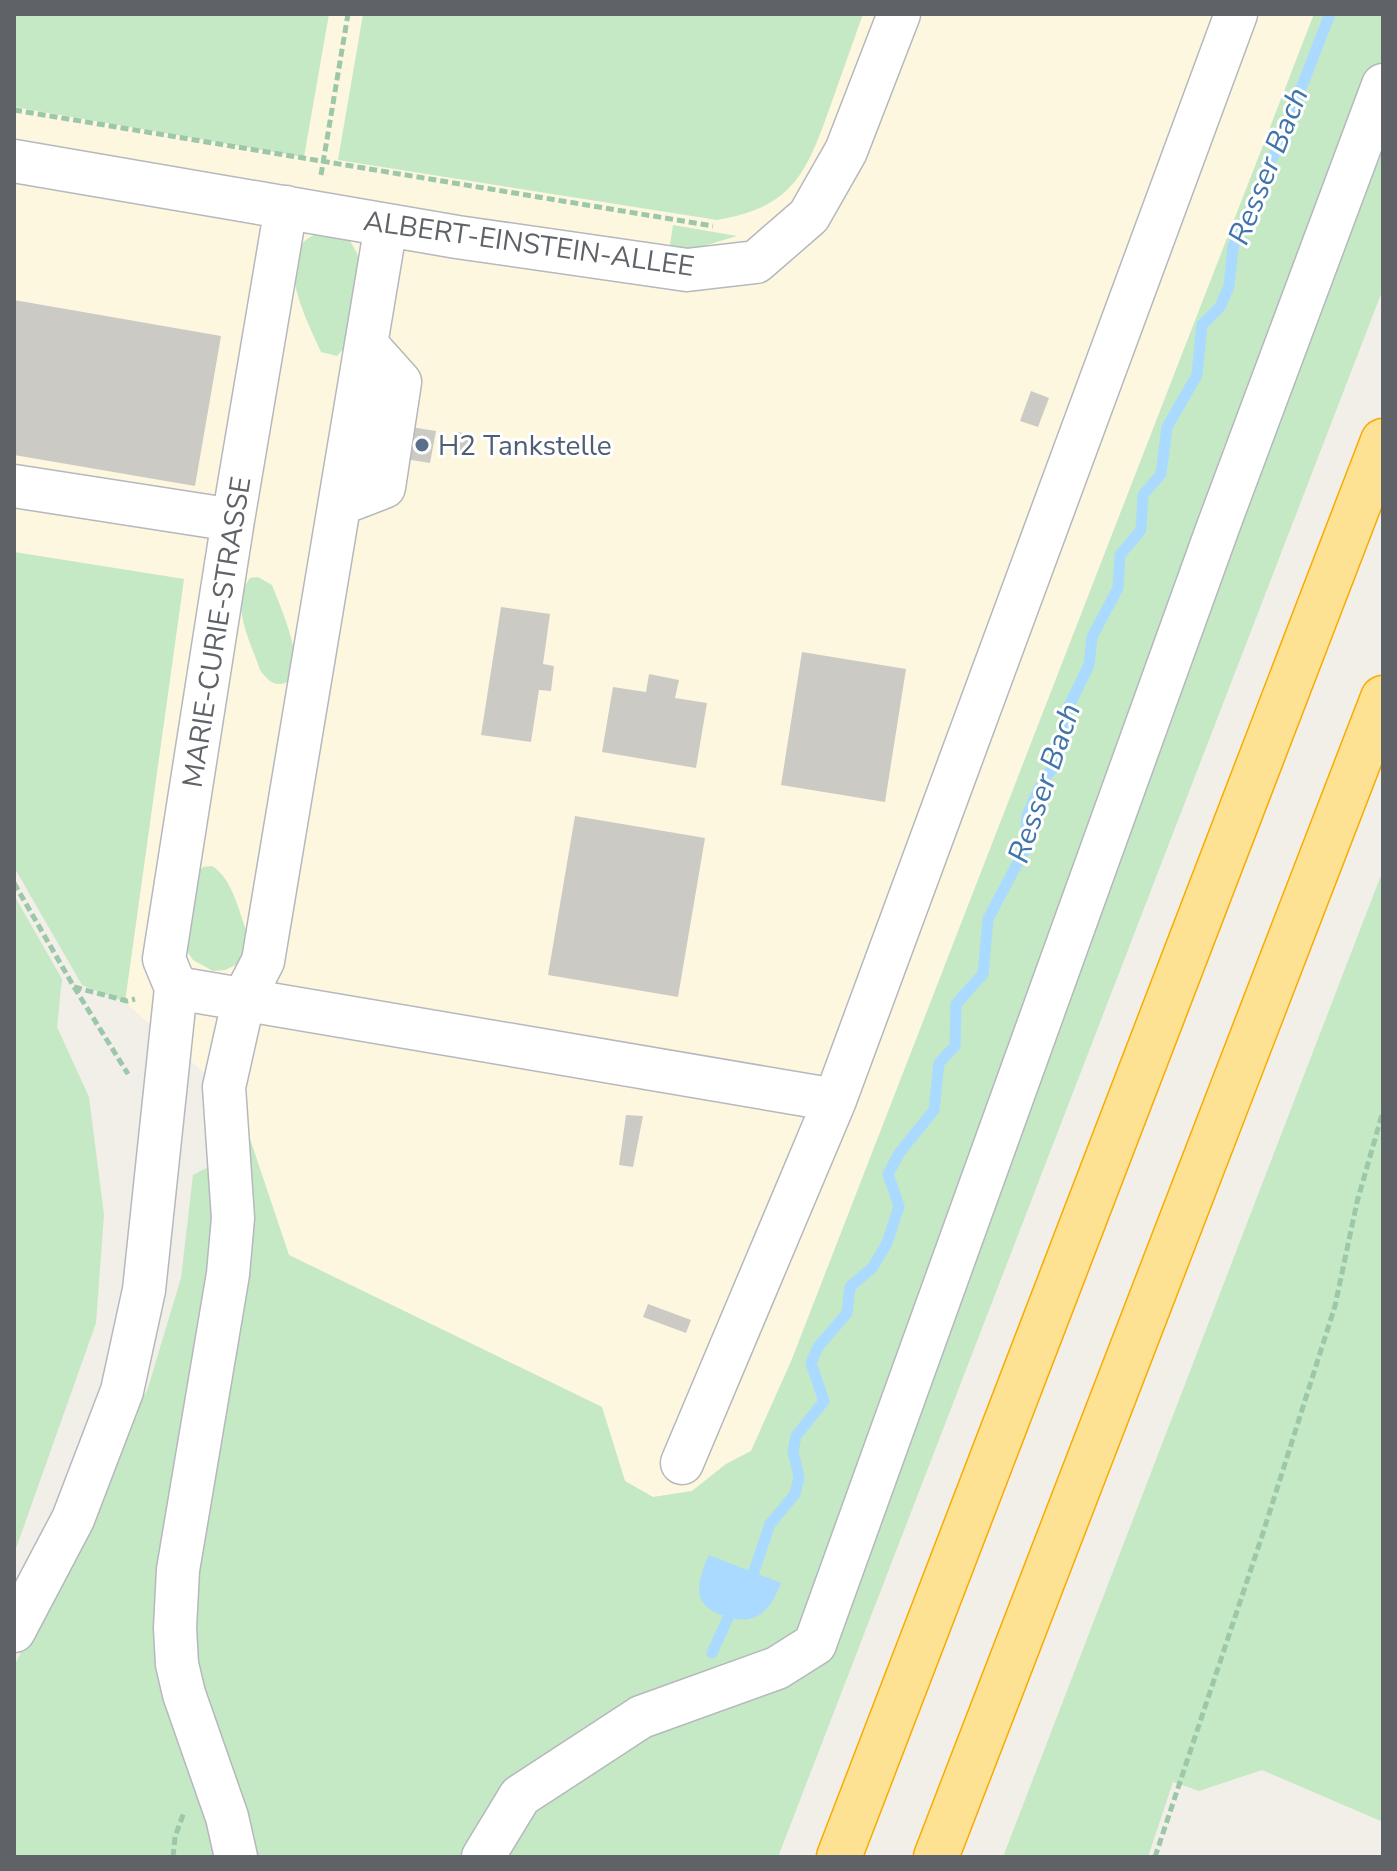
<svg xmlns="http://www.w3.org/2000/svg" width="1397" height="1871" font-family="'Nunito Sans',sans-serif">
<rect width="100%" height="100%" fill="#f1efe8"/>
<path fill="#fef7e0" d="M 14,14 L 1314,14 L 792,1359 L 751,1451 L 726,1464 L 692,1491 L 653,1497 L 625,1481 L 602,1407 L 288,1255 L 238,1103 L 125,1002 L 184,579 L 14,552 Z"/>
<path fill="#c5e8c5" d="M 14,14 L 329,14 L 304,157 L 14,107 Z
M 363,14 L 863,14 C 852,45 841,76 830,107 C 806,174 793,207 717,220 L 338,160 Z
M 1314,14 L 1383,14 L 1383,289 L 778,1857 L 242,1857 L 194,1652 L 191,1574 L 238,1103 L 289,1255 L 602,1407 L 625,1481 L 653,1497 L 692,1491 L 726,1464 L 751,1451 L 792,1359 Z
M 673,225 L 737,236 L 690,250 L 669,251 Z
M 328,231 L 347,236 L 357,253 L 361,269 L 346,346 L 337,356 L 321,352 C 309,324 273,260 310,237 C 315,234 323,233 328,231 Z
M 14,552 L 184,579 L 125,1002 L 82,985 L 14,867 Z
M 258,577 L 272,585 C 278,601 315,681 281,684 C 271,685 265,677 260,670 C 251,642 229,605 250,578 Z
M 212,866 C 233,878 240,916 249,938 L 238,964 L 225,970 L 213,971 L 193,960 L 187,951 L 185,944 L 196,874 L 203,867 Z
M 1383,870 L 1383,1822 L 1262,1770 L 1199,1791 L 1173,1782 L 1148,1857 L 1003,1857 Z
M 14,895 L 62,979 L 57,1027 L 89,1097 L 104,1215 L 96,1323 L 14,1554 Z
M 216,1163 L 221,1222 L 165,1594 L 224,1857 L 14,1857 L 14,1666 L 59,1579 L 124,1424 L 147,1391 L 181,1278 L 193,1175 Z"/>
<path fill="#aadaff" d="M 709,1555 L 781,1583 C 770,1611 756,1627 724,1616 C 690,1605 697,1582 709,1555 Z"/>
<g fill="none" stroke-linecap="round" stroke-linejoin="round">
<path stroke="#aadaff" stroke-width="11" d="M 746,1585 L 753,1574 L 770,1524 L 795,1494 L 799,1477 L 793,1452 L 796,1436 L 824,1401 L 811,1363 L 818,1347 L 847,1313 L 850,1287 L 873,1267 L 887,1243 L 899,1206 L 888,1174 L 900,1152 L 934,1110 L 939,1063 L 955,1046 L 956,1004 L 983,974 L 988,919 L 1024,851 L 1027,816 L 1038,790 L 1059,758 L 1069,706 L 1089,665 L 1092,637 L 1118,588 L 1120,555 L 1141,530 L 1143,495 L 1161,474 L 1167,427 L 1197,375 L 1202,325 L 1220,307 L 1229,286 L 1233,247 L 1286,127 L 1330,14
M 712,1653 L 733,1607"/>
</g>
<path fill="#cccac5" d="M 14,300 L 221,336 L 195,486 L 14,455 Z
M 1031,391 L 1049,398 L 1038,427 L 1020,421 Z
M 411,427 L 436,431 L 430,463 L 405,459 Z
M 458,432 L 473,435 L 469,458 L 453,455 Z
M 501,607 L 550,614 L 543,664 L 554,666 L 551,691 L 539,690 L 531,742 L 481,735 Z
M 802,652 L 906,669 L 885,802 L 781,785 Z
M 649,674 L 679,680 L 675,698 L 707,703 L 696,768 L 602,752 L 613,687 L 646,692 Z
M 575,816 L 705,838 L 678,997 L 548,975 Z
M 626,1115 L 643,1116 L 633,1167 L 619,1165 Z
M 648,1304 L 691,1320 L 686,1333 L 643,1317 Z"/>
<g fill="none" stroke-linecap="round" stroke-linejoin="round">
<g stroke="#b5b8bc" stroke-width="45">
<path id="minor" d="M 14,161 L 457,237 L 687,270 L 756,262 L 809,216 L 846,151 L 899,14
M 14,486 L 233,520
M 340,504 L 384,487 L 400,382 L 366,344
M 176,988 L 835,1100
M 682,1463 L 835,1100 L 1236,14
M 14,1631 L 73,1519 L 122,1391 L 144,1290 L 176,988 L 164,959 L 233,520 L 286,207
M 236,1857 L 227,1817 L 184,1694 L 177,1664 L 175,1628 L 178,1570 L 228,1274 L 233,1218 L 224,1087 L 244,998 L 263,961 L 386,225
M 483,1857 L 520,1796 L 641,1717 L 777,1668 L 815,1644 L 1218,527 L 1383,85"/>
</g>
<g stroke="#f9ab00" stroke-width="47">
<path id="highway" d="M 839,1857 L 1383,441
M 936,1857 L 1383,698"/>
</g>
<path stroke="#9cc7a9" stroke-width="5" stroke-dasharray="8 4" stroke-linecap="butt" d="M 14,110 L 713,226
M 321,175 L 348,14
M 14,883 L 74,987 L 127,1001 L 135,999
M 74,987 L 128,1074
M 173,1857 L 175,1837 L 184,1812
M 1155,1857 L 1262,1536 L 1335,1306 L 1357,1202 L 1383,1111"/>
<use href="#minor" stroke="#fff" stroke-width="42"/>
<use href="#highway" stroke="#fde293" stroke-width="44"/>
</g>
<circle fill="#5c6f8a" stroke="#fff" stroke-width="3" cx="422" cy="445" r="8"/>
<g text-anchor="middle" stroke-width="6" stroke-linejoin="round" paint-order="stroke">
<g font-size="28" fill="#5f6368" stroke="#fff">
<text transform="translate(529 243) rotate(8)" y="10">ALBERT-EINSTEIN-ALLEE</text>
<text transform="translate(216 632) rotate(-81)" y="10">MARIE-CURIE-STRASSE</text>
</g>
<g font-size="28" fill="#4e5e75" stroke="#fff" text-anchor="start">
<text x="438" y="455">H2 Tankstelle</text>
</g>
<g font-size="30" font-style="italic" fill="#4174aa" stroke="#fff">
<text transform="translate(1268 166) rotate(-68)" y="10">Resser Bach</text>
<text transform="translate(1044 783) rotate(-71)" y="10">Resser Bach</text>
</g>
</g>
<rect width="1397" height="1871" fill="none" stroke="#5f6368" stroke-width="32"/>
</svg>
